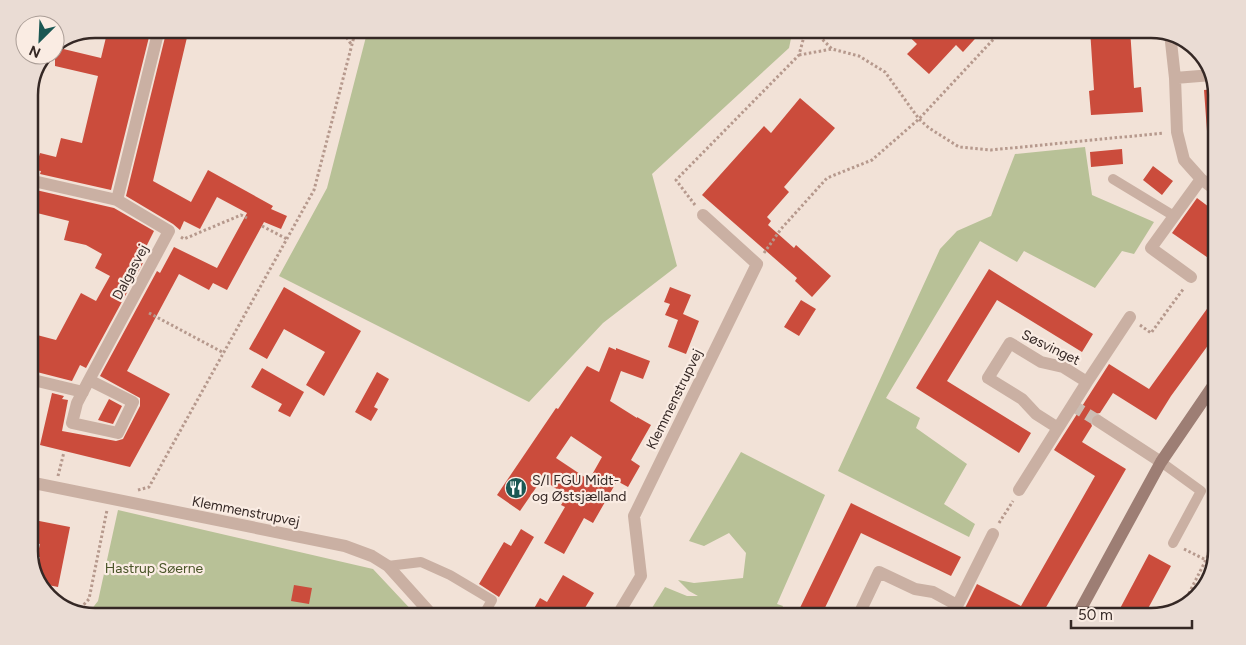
<svg xmlns="http://www.w3.org/2000/svg" width="1246" height="645" font-family="Figtree,sans-serif">
<rect width="100%" height="100%" fill="#f2e2d7"/>
<path fill="#b8c197" d="M 368,29 L 793,29 L 789,48 L 652,174 L 677,266 L 603,323 L 529,402 L 279,276 L 327,188 Z
M 1085,147 L 1092,195 L 1154,222 L 1134,254 L 1122,251 L 1095,288 L 1024,251 L 1017,262 L 980,241 L 886,398 L 920,418 L 916,428 L 967,464 L 944,504 L 975,524 L 969,537 L 838,471 L 940,249 L 957,231 L 991,216 L 1015,154 Z
M 741,452 L 825,495 L 777,604 L 783,606 L 778,616 L 647,616 L 665,587 L 687,596 L 698,596 L 689,591 L 678,580 L 694,583 L 743,578 L 746,553 L 729,533 L 704,546 L 689,541 Z
M 118,510 L 373,569 L 417,616 L 95,616 L 87,615 L 98,601 Z"/>
<path fill="#cb4c3c" fill-rule="evenodd" d="M 108,29 L 151,29 L 111,190 L 40,174 L 41,171 L 35,170 L 40,153 L 56,157 L 61,138 L 82,143 L 98,76 L 55,66 L 55,47 L 101,58 Z
M 167,29 L 189,29 L 153,181 L 191,202 L 208,170 L 273,206 L 271,209 L 287,216 L 281,229 L 264,222 L 227,290 L 213,283 L 209,290 L 179,274 L 127,371 L 170,394 L 130,467 L 40,445 L 52,393 L 64,396 L 62,399 L 68,400 L 62,431 L 116,441 L 123,439 L 140,406 L 140,398 L 100,376 L 157,271 L 160,273 L 174,247 L 217,268 L 247,213 L 217,197 L 200,229 L 184,221 L 180,230 L 173,224 L 126,196 Z
M 901,29 L 984,29 L 963,52 L 956,45 L 929,74 L 907,54 L 917,44 Z
M 1090,29 L 1130,29 L 1134,88 L 1141,87 L 1143,112 L 1091,115 L 1089,91 L 1094,90 Z
M 1216,89 L 1217,130 L 1207,131 L 1204,90 Z
M 800,98 L 835,128 L 784,187 L 789,192 L 767,217 L 771,221 L 768,225 L 794,248 L 796,245 L 831,276 L 812,297 L 795,281 L 797,278 L 702,195 L 764,126 L 771,133 Z
M 1122,149 L 1123,164 L 1091,167 L 1090,152 Z
M 1153,166 L 1173,181 L 1162,195 L 1143,180 Z
M 36,190 L 114,208 L 154,231 L 139,261 L 143,263 L 86,368 L 80,365 L 72,381 L 29,370 L 29,353 L 33,354 L 37,335 L 56,340 L 81,293 L 96,301 L 110,276 L 95,268 L 102,254 L 86,245 L 64,240 L 69,221 L 29,211 L 29,194 L 34,195 Z
M 1197,198 L 1217,213 L 1217,264 L 1172,233 Z
M 989,269 L 1093,334 L 1082,352 L 997,300 L 947,381 L 1031,433 L 1019,453 L 916,388 Z
M 284,287 L 361,331 L 324,396 L 306,385 L 325,352 L 284,329 L 267,359 L 249,349 Z
M 670,287 L 691,295 L 683,314 L 699,321 L 686,354 L 668,347 L 678,320 L 665,315 L 670,304 L 664,302 Z
M 1217,295 L 1217,333 L 1171,396 L 1156,420 L 1113,393 L 1100,413 L 1095,414 L 1091,417 L 1090,421 L 1092,426 L 1082,442 L 1126,469 L 1041,616 L 1042,616 L 961,616 L 977,584 L 1021,606 L 1095,476 L 1054,450 L 1109,364 L 1149,389 Z
M 801,300 L 816,309 L 799,336 L 784,327 Z
M 609,347 L 616,350 L 616,348 L 650,361 L 643,379 L 621,371 L 610,401 L 637,418 L 637,417 L 651,425 L 631,460 L 640,466 L 628,487 L 617,481 L 593,523 L 584,518 L 564,554 L 544,543 L 565,507 L 561,505 L 567,496 L 542,479 L 520,511 L 497,495 L 556,408 L 558,409 L 587,366 L 599,372 ZM 571,436 L 602,457 L 589,480 L 556,458 Z
M 262,368 L 304,392 L 290,417 L 278,411 L 282,404 L 251,387 Z
M 377,372 L 389,379 L 374,407 L 378,409 L 371,421 L 355,412 Z
M 109,399 L 122,406 L 113,424 L 98,420 Z
M 851,503 L 961,557 L 951,576 L 861,533 L 821,616 L 796,616 Z
M 29,519 L 70,527 L 58,587 L 38,583 L 36,577 L 40,557 L 37,557 L 40,544 L 29,541 Z
M 521,529 L 534,537 L 499,597 L 479,584 L 504,542 L 511,546 Z
M 1149,554 L 1171,566 L 1144,616 L 1116,616 Z
M 563,575 L 594,593 L 580,616 L 539,616 L 532,612 L 540,598 L 547,602 Z
M 294,585 L 312,588 L 309,604 L 291,601 Z"/>
<g fill="none" stroke-linecap="round" stroke-linejoin="round">
<path stroke="#ccbdb3" stroke-width="12" stroke-dasharray="12 6" stroke-linecap="butt" d="M 1072,405 L 1098,421"/>
<path stroke="#b6998d" stroke-width="3" stroke-dasharray="2.5 2.5" stroke-linecap="butt" d="M 341,29 L 351,44
M 812,29 L 832,49 L 859,56 L 885,72 L 919,119 L 929,128 L 959,147 L 991,150 L 1164,133
M 799,55 L 832,49
M 695,205 L 676,180 L 799,55 L 806,29
M 262,226 L 287,239
M 181,237 L 184,239 L 241,215 L 247,218
M 764,253 L 781,229 L 827,178 L 872,160 L 919,119 L 1003,29
M 149,313 L 224,353
M 1140,325 L 1151,333 L 1184,288
M 58,476 L 64,452
M 138,490 L 149,487 L 314,190 L 356,29
M 999,523 L 1013,501
M 1184,549 L 1206,560
M 1182,607 L 1217,538
M 77,612 L 89,599 L 107,510"/>
<path stroke="#cab0a3" stroke-width="10" d="M 1113,179 L 1174,216
M 1161,462 L 1201,491 L 1173,543
M 388,566 L 421,562 L 450,575 L 492,600 L 483,616"/>
<path stroke="#cab0a3" stroke-width="12" d="M 1170,33 L 1175,78 L 1177,132 L 1184,160 L 1201,179 L 1217,191
M 1175,78 L 1212,75
M 29,180 L 117,200 L 159,29
M 1191,277 L 1151,248 L 1201,179
M 29,379 L 83,392
M 89,380 L 77,403 L 72,423 L 118,433 L 133,402 L 89,380 L 169,231 L 117,200
M 1098,421 L 1161,462
M 1058,428 L 1036,414 L 1022,399 L 988,378 L 1010,343 L 1041,362 L 1063,367 L 1087,382
M 29,482 L 345,546 L 372,556 L 388,566 L 433,616
M 1019,490 L 1087,382 L 1130,317
M 617,616 L 641,576 L 634,516 L 757,264 L 703,215
M 875,616 L 861,610 L 879,572 L 915,589 L 933,592 L 957,605
M 952,616 L 993,534"/>
<path stroke="#9d7e74" stroke-width="12" d="M 1077,616 L 1161,462 L 1217,380"/>
</g>
<defs>
<g id="restaurant-disc" transform="scale(1.125)"><circle r="9.5" fill="#1a5753" stroke="#faece3"/><path d="M-5-6h1v4h1v-4h1v4h1v-4h1v5L-1.5 .5V6h-2V.5L-5-1ZM5-6V6H3V1.5H1.5Q1.5-4 5-6Z" fill="#fff"/></g>
</defs>
<g fill-rule="evenodd">
<use href="#restaurant-disc" x="516" y="488"/>
</g>
<g text-anchor="middle" stroke-width="4.5" stroke-linejoin="round" paint-order="stroke">
<g font-size="14" fill="#352825" stroke="#faece3">
<text transform="translate(130 272) rotate(-62)" y="5">Dalgasvej</text>
<text transform="translate(1051 347) rotate(26)" y="5">Søsvinget</text>
<text transform="translate(674 399) rotate(-64)" y="5">Klemmenstrupvej</text>
<text transform="translate(246 511) rotate(11)" y="5">Klemmenstrupvej</text>
</g>
<g font-size="14" fill="#352825" stroke="#faece3" text-anchor="start">
<text x="532" y="485">S/I FGU Midt-<tspan x="532" dy="16">og Østsjælland</tspan></text>
</g>
<g font-size="14" fill="#495428" stroke="#faece3">
<text x="154" y="573">Hastrup Søerne</text>
</g>
</g>
<path d="M0 0H1246V645H0ZM95 38H1151A57 57 0 0 1 1208 95V551A57 57 0 0 1 1151 608H95A57 57 0 0 1 38 551V95A57 57 0 0 1 95 38Z" fill="#eadcd4" fill-rule="evenodd"/>
<path fill="none" stroke="#352825" stroke-width="2.5" d="M95 38H1151A57 57 0 0 1 1208 95V551A57 57 0 0 1 1151 608H95A57 57 0 0 1 38 551V95A57 57 0 0 1 95 38Z"/>
<g transform="translate(40 40) rotate(204)"><circle r="24" fill="#faece3" stroke="#ab9e97"/>
<path d="M0-4L9 19L0 12L-9 19Z" fill="#1a5753"/>
<text y="-8" font-size="14" font-weight="bold" text-anchor="middle" fill="#352825">N</text>
</g>
<path d="M1071 620v8h121v-8" fill="none" stroke="#352825" stroke-width="2.5"/>
<text x="1078" y="620" font-size="15" fill="#352825" stroke="#faece3" stroke-width="4" paint-order="stroke">50 m</text>
</svg>
